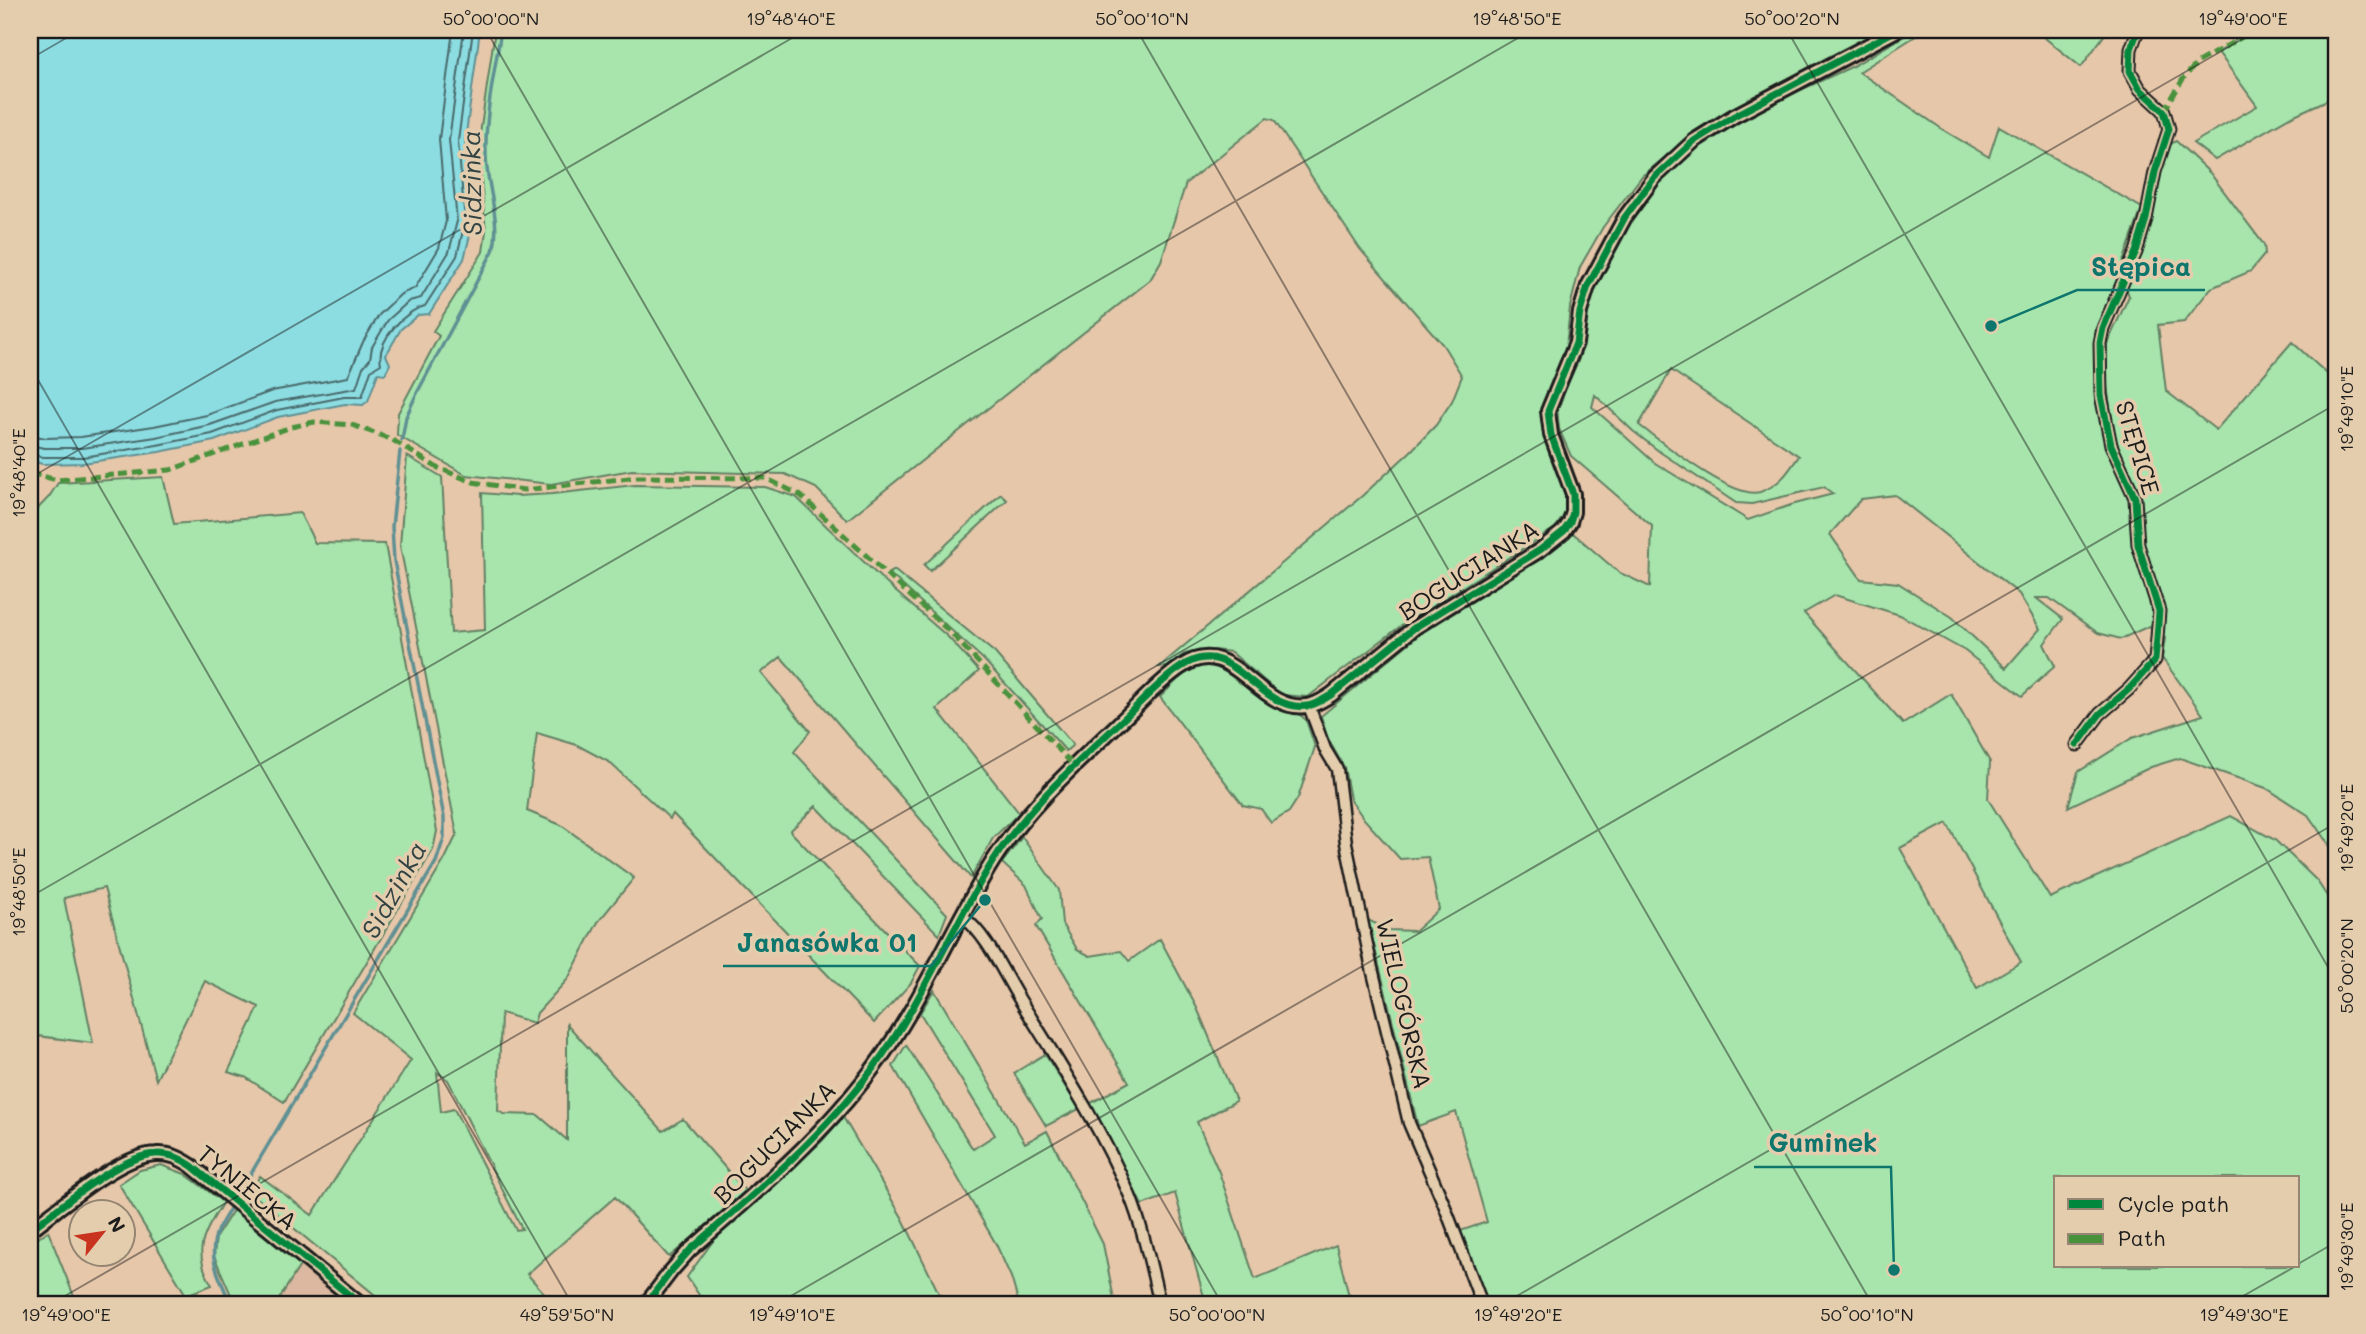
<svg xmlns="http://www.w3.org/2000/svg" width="2366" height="1334" font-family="Mali,sans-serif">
<rect width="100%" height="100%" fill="#e7c7aa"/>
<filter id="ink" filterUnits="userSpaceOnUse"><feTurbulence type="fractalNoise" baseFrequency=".0143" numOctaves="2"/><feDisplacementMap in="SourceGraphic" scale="14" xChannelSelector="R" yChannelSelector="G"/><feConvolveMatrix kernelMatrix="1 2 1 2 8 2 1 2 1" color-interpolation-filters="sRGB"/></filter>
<g filter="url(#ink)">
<path fill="#dbb89f" d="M 301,1264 L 346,1304 L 276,1304 Z"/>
<path fill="#a7e5ac" stroke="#628064" stroke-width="2" fill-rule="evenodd" d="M 495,30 L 1884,30 L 1789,79 L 1690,137 L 1642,176 L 1603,227 L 1580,267 L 1570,307 L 1565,357 L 1545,405 L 1543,434 L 1563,485 L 1567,502 L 1564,515 L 1555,528 L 1398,628 L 1308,697 L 1281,695 L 1231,652 L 1214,650 L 1193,652 L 1184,654 L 1167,667 L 1159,667 L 1362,496 L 1410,452 L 1436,425 L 1452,401 L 1462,376 L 1443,345 L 1360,249 L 1274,120 L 1267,118 L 1186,183 L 1161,261 L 1150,280 L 847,520 L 816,488 L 785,474 L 632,470 L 551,484 L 466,475 L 397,435 L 398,413 L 439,336 L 433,331 L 483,252 L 486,231 L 478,148 Z
M 1915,30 L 1925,30 L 1859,72 L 1945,131 L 1989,157 L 1999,126 L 2142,208 L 2095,342 L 2097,400 L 2106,449 L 2132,499 L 2137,487 L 2115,441 L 2107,386 L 2107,344 L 2129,296 L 2125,285 L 2168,146 L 2176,141 L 2210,173 L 2264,245 L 2265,254 L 2251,271 L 2211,288 L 2184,322 L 2158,325 L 2166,391 L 2216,430 L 2292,342 L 2336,382 L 2336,855 L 2308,815 L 2266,788 L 2180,758 L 2151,767 L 2068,807 L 2078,772 L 2132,738 L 2203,715 L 2162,658 L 2165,638 L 2149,626 L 2121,639 L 2098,633 L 2049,598 L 2036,598 L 2063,619 L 2044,644 L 2055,666 L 2022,696 L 1965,651 L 1900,615 L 1835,595 L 1804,613 L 1903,724 L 1951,694 L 1990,762 L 1988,799 L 2050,898 L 2231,816 L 2275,840 L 2317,881 L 2336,910 L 2336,1304 L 1487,1304 L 1460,1231 L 1487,1222 L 1456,1112 L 1418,1126 L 1368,920 L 1389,930 L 1415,931 L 1439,909 L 1428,857 L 1400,859 L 1364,819 L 1350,799 L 1344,767 L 1327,737 L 1321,716 L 1420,634 L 1554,549 L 1573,533 L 1618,572 L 1650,587 L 1652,526 L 1571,456 L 1559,429 L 1557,407 L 1579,359 L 1594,277 L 1616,232 L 1654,186 L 1695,150 L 1740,118 L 1851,67 ZM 1671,370 L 1799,456 C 1788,472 1780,485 1760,492 C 1733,500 1662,442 1639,425 ZM 1595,395 L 1633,431 L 1660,452 L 1736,503 L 1752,504 L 1824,487 L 1833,494 L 1791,505 L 1748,520 L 1655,463 L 1592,407 ZM 1895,495 L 2019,594 L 2040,629 L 2006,668 L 1952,617 L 1898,583 L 1861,579 L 1830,534 L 1861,499 ZM 1947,823 L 2021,962 L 1977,988 L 1900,848 ZM 2056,1178 L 2298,1178 L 2298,1266 L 2056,1266 Z
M 2035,30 L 2108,30 L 2081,67 Z
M 2240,30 L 2336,30 L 2336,96 L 2288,118 L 2215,160 L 2193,143 L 2257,106 L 2218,52 L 2233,44 Z
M 407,456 L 442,477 L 451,633 L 485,630 L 482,493 L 517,496 L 552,494 L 635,485 L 765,487 L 796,497 L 886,583 L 948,637 L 979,671 L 937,709 L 1019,813 L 993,838 L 971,878 L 781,657 L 761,673 L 810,731 L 794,752 L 947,914 L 939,935 L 816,806 L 790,831 L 920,966 L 911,983 L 874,1023 L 673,814 L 670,819 L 609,762 L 577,745 L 537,733 L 527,811 L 561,825 L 634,878 L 598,922 L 568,979 L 537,1013 L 534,1023 L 501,1013 L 498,1111 L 504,1114 L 538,1115 L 567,1140 L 567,1024 L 663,1131 L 683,1119 L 747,1193 L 669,1257 L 615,1197 L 527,1274 L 554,1304 L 376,1304 L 371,1300 L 375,1295 L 250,1192 L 260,1176 L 312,1215 L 411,1060 L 353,1013 L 445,859 L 457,834 L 400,546 ZM 437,1072 L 448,1080 L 522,1229 L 516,1230 L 454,1109 L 441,1112 Z
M 163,477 L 174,524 L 300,513 L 315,543 L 385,544 L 437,831 L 433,850 L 284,1102 L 245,1077 L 228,1072 L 259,1007 L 205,981 L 156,1080 L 104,888 L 64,898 L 93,1043 L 30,1035 L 30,517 L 49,497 L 58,483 Z
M 1001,494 L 1007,500 L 930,571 L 924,565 Z
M 894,570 L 995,653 L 1073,745 L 1066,751 L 984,660 L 889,573 Z
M 1211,665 L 1226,669 L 1262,700 L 1285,712 L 1299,714 L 1306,720 L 1315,747 L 1298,798 L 1289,812 L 1271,823 L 1261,809 L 1243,805 L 1160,697 C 1178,680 1185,668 1211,665 Z
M 1022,837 L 1059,890 L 1062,924 L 1077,949 L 1090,956 L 1121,951 L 1129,961 L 1160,939 L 1197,1008 L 1236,1101 L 1197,1122 L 1219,1172 L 1255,1279 L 1336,1245 L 1351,1304 L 1206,1304 L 1175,1193 L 1142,1205 L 1089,1104 L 1129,1082 L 1036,926 L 1042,919 L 1026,885 L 1002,863 Z
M 934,990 L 1025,1143 L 1047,1131 L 1103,1244 L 1115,1304 L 1019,1304 L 1011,1277 L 996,1244 L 893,1066 L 906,1045 L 973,1149 L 995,1135 L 920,1013 Z
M 1045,1054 L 1079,1109 L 1046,1126 L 1014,1073 Z
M 843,1117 L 903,1219 L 944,1304 L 705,1304 L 687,1277 L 713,1241 L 822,1141 Z
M 161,1165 L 185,1174 L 223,1202 C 204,1234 191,1251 212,1285 L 186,1295 L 119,1184 L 140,1170 Z
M 234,1209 L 301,1264 L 276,1304 L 235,1304 L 214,1256 L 216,1237 Z
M 48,1231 L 77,1304 L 30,1304 L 30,1244 Z"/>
<path fill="#8cdde2" stroke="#5f9093" stroke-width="2" d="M 30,30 L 480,30 L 465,141 L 473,223 L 464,259 L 429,314 L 418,315 L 401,329 L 386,355 L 390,364 L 385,374 L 378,373 L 368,401 L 363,405 L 345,404 L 278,417 L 214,441 L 159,452 L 83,463 L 42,464 L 30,460 Z"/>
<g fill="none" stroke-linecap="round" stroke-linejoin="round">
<path stroke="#49696b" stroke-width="2" d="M 30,435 L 46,438 L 81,437 L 154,426 L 207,415 L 272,391 L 348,377 L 363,342 L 379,315 L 401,294 L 415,288 L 439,248 L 446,221 L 439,139 L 453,30
M 30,445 L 44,448 L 82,448 L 156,437 L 210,425 L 275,402 L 356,388 L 363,367 L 370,359 L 372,347 L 388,320 L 409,301 L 421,298 L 449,252 L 457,221 L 449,140 L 464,30
M 30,454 L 43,457 L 83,457 L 157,445 L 212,434 L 277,410 L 344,397 L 362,397 L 371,370 L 381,364 C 376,341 404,311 425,306 L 457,256 L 465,222 L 458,141 L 473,30"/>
<path stroke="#5f9093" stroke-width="3.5" d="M 402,440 L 406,417 L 417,393 L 493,251 C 502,220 486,186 486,154 C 485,113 495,70 501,30
M 231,1304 C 220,1278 206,1258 218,1229 L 436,862 L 444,838 L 444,817 L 394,561 L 392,527 L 400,451"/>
<g stroke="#1c1c1c" stroke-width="15">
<path id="minor" d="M 1309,706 L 1325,749 L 1337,769 L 1346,843 L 1371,964 L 1409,1123 L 1443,1202 L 1482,1304
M 2077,745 L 2100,714 L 2129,689 L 2155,660 L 2157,638 L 2159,611 L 2138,545 L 2135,498 L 2111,445 L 2101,395 L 2100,343 L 2103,328 L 2136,252 L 2146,219 L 2155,172 L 2169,129 L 2164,111 L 2140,89 L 2130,71 L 2131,49 L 2138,30
M 963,917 C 988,936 1003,973 1020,1000 C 1059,1063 1101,1127 1130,1196 C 1144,1231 1151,1268 1160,1304"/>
</g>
<g stroke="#1c1c1c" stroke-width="18">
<path id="tertiary" d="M 30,1230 C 60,1208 120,1155 156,1154 C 170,1153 180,1158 192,1166 L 360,1304
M 646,1304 L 672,1270 L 690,1250 C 756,1193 822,1137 874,1067 C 922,1003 951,928 993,861 C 1027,808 1073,767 1118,724 C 1139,705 1158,682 1181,667 C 1233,631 1256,713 1307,706 C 1316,705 1324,699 1331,695 L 1414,628 L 1540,550 L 1564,531 L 1570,522 L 1573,512 L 1573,494 L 1551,435 L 1548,411 L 1576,343 L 1580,312 L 1588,286 L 1625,217 L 1654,178 L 1694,141 L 1734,116 L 1897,30"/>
</g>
<use href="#minor" stroke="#e4cdad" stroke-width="10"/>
<use href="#tertiary" stroke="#e4cdad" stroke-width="12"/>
<path stroke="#49923c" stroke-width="5" stroke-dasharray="10 5" stroke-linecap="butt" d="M 2164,111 L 2183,79 L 2198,62 L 2255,30
M 30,473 L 57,480 L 170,470 L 291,427 L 314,422 L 352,425 L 391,439 L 436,467 L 473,482 L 524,490 L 638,477 L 765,478 L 800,495 L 951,633 L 1074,766"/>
<g stroke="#e4cdad" stroke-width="11">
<path id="cycleway" d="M 2077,745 L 2100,714 L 2129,689 L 2155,660 L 2157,638 L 2159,611 L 2138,545 L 2135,498 L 2111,445 L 2101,395 L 2100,343 L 2103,328 L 2136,252 L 2146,219 L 2155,172 L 2169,129 L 2164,111 L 2140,89 L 2130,71 L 2131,49 L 2138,30
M 30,1230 C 60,1208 120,1155 156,1154 C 170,1153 180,1158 192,1166 L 360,1304
M 646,1304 L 672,1270 L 690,1250 C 756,1193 822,1137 874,1067 C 922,1003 951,928 993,861 C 1027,808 1073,767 1118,724 C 1139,705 1158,682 1181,667 C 1233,631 1256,713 1307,706 C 1316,705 1324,699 1331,695 L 1414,628 L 1540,550 L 1564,531 L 1570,522 L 1573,512 L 1573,494 L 1551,435 L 1548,411 L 1576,343 L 1580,312 L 1588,286 L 1625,217 L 1654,178 L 1694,141 L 1734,116 L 1897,30"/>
</g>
<use href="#cycleway" stroke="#00873e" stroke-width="7"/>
</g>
</g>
<path fill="none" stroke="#1c1c1c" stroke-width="2" stroke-opacity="0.45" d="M 486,30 L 1222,1304M 1137,30 L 1872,1304M 1787,30 L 2336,981M 30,59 L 80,30M 30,366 L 572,1304M 30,478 L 806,30M 30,897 L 1532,30M 2298,1264 L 2336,1242M 51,1304 L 2258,30M 777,1304 L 2336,404M 1503,1304 L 2336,823M 2229,1304 L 2296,1266"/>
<g text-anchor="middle" stroke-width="7" stroke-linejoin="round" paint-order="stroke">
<g font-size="24" fill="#1c1c1c" stroke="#e4cdad">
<text transform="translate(2137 448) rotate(73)" y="8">STĘPICE</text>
<text transform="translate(1469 571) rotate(-33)" y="8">BOGUCIANKA</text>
<text transform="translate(1403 1004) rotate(77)" y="8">WIELOGÓRSKA</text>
<text transform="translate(775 1143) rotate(-45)" y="8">BOGUCIANKA</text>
<text transform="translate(247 1188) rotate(39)" y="8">TYNIECKA</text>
</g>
<g font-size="26" font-style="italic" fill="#324344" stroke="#e4cdad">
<text transform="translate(472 183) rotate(-91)" y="9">Sidzinka</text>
<text transform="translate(394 890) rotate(-61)" y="9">Sidzinka</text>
</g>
</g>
<path fill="none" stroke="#0f766e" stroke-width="2.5" d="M1991 326L2077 290H2205M985 900L931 966H723M1894 1270L1891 1167H1754"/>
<g fill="#0f766e" stroke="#e4cdad" stroke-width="2.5">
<circle cx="1991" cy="326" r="7"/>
<circle cx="985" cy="900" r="7"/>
<circle cx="1894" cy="1270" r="7"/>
</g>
<g font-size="26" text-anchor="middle" font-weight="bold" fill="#0f766e" stroke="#e4cdad" stroke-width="7" stroke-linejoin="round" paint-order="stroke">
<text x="2141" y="276">Stępica</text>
<text x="827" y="952">Janasówka 01</text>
<text x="1823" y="1152">Guminek</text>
</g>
<rect width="2366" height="1334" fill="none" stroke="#e4cdad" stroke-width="77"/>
<rect x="2054" y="1176" width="245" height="91" fill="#e4cdad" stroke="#948673" stroke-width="2"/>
<rect x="2068" y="1199" width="35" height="10" fill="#00873e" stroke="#948673" stroke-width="2"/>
<text x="2118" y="1212" font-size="21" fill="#1c1c1c">Cycle path</text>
<rect x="2068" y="1234" width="35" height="10" fill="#49923c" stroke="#948673" stroke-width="2"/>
<text x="2118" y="1246" font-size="21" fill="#1c1c1c">Path</text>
<g transform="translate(102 1233) rotate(60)"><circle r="33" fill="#e4cdad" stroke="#948673" stroke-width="2"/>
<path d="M0-5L12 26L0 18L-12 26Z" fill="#c8321e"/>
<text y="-10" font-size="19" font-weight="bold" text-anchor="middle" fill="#1c1c1c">N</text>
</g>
<rect x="38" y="38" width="2290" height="1258" fill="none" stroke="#1c1c1c" stroke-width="2.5"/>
<g font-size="18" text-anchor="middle" fill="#1c1c1c">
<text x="491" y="25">50°00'00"N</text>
<text x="791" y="25">19°48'40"E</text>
<text x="1142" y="25">50°00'10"N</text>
<text x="1517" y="25">19°48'50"E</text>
<text x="1792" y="25">50°00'20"N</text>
<text x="2243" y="25">19°49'00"E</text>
<text transform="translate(2347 409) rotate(-90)" y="6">19°49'10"E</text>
<text transform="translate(19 473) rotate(-90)" y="6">19°48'40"E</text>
<text transform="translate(2347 828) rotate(-90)" y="6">19°49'20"E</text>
<text transform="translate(19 892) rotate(-90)" y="6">19°48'50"E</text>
<text transform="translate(2347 966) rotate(-90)" y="6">50°00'20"N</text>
<text transform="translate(2347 1247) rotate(-90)" y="6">19°49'30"E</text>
<text x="66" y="1321">19°49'00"E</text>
<text x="567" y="1321">49°59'50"N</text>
<text x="792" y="1321">19°49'10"E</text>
<text x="1217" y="1321">50°00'00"N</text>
<text x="1518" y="1321">19°49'20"E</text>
<text x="1867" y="1321">50°00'10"N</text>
<text x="2244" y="1321">19°49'30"E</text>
</g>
</svg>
